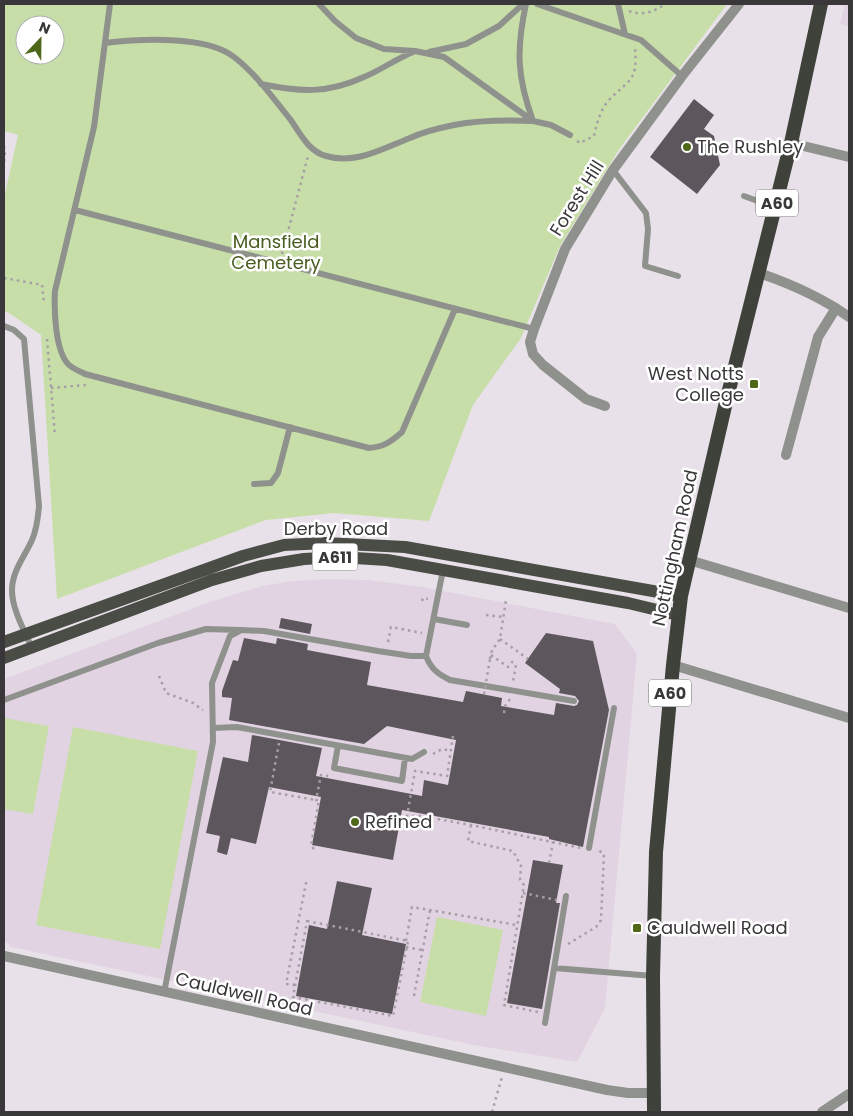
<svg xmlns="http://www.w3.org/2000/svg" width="853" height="1116" font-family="Poppins,sans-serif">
<rect width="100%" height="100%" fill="#e9e1e9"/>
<path fill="#e1d3e1" d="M 845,4 L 849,4 L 849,27 L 840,24 Z
M 329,579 L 368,580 L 422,587 L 615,624 L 637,654 L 605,1008 L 577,1062 L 474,1045 L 11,947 L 4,939 L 4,679 L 210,602 L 262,586 L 293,581 Z"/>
<path fill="#c8dea9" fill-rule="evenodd" d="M 4,4 L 727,4 L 620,148 L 560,246 L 521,338 L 473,405 L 429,521 L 334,513 L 266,520 L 57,599 L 41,335 L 9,313 L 4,311 L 4,198 L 18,135 L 4,131 ZM 25,25 L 55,25 L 55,55 L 25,55 Z
M 4,718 L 49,726 L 33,814 L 4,809 Z
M 73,727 L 198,751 L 160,949 L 36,925 Z
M 437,917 L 503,930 L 486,1016 L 420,1002 Z"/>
<path fill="#5d565d" d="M 694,99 L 714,115 L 704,129 L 714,136 L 720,165 L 697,194 L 650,157 Z
M 281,618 L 312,624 L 310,634 L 279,628 Z
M 546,633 L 593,641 L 609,710 L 583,847 L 549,839 L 549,837 L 402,810 L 393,860 L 312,845 L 321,797 L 269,787 L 256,844 L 231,838 L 227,855 L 217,852 L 220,836 L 206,833 L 223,757 L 248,762 L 252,735 L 322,748 L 316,776 L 422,796 L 424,780 L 448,785 L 456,740 L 387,726 L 364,744 L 229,720 L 232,698 L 222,697 L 222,691 L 233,660 L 238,661 L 244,638 L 276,644 L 277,638 L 308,644 L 307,650 L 371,662 L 367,685 L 463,702 L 466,691 L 502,698 L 501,706 L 554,715 L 556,703 L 574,706 L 577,705 L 579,701 L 575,696 L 559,693 L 560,689 L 525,663 Z
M 533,860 L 563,865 L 556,903 L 560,903 L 542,1009 L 507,1003 Z
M 337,881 L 372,888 L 362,935 L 406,944 L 392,1014 L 296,996 L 309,925 L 327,929 Z"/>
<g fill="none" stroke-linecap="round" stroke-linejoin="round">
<path stroke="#a6a0a6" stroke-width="2.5" stroke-dasharray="2.5 4" stroke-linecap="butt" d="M 629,11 C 643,16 654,12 665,4
M 577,141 L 580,143 L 594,136 C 597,123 600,110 609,100 C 629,79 638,82 635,48
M 4,146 L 5,151 L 4,164
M 282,254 L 308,156
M 4,278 L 42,285
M 42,285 L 44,303
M 47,339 L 55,436
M 51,388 L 86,385
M 422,601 L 423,598 L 428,599
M 486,615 L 503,617
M 500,639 L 528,659
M 388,642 L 391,627 L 422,633
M 491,655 L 508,667 L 512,662 L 516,665 L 513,682
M 490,659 L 492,650 L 500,639 L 506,600
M 159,676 L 166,693 L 193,703 L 203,710
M 504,713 L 505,706 L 510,699
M 453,736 L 447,776 L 415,771 L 407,816 L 421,816 L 471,825 L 581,848
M 279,743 L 270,792 L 316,800
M 433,754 L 442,749 L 451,751
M 471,825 L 468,841 L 513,851 L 521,866 L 520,880 L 524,885 L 504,1005 L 538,1012
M 314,849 L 311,846 L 319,800 L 316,800 L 321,775 L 328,776
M 549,863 L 553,842
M 523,893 L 557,900
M 307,921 L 408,941 L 393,1016 L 293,997 Z
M 406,941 L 412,907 L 517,925
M 568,944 L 596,927 L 601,920 L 604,854 L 598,850
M 406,947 L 422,950
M 295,985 L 286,984 L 307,878
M 414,996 L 430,910
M 492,1112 L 502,1077"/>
<path stroke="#8f918d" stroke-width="6" d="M 110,4 L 94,127 L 55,291 C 54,309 55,350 68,364 C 73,369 79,371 85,374 L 369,448 C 383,447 391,442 402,432 L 455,309
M 319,4 L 335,21 L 356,38 L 384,49 L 415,51 L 444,57 L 533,121 L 551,125 L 570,135
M 537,4 L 641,40 L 682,76
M 618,4 L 625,34
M 105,43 C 139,39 206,35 234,57 C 255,73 274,99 290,119 C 300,133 308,151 326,156 C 356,165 384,148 410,138 C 423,132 439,128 454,125 C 480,120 506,120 533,121 C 517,77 516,50 526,4
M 429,52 L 466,44 L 499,26 L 523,4
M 261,84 C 300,92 327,94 364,77 C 381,70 396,59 413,52
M 613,170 L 646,213 L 648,229 L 645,266 L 678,276
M 744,196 L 774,207
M 75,210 L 534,329
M 4,326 L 14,330 L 24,339 L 39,506 C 38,518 37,529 32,540 C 25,556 12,571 12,590 C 12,609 24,630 32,648
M 254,484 L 271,483 L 278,473 L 290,427
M 443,570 L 426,656 C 431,669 438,674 450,680 L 574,701
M 434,619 L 467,625
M 4,700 L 158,643 L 206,629 L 240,630
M 213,728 L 237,727 L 412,759 L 424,752
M 338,746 L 334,768 L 402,781 L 405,758
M 589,848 L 614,708
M 554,968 L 653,976
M 164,993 L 213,742 L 212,683 L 230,636 L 241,630 L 264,631 L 378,651 L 411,656 L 426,656
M 545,1023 L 566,896"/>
<path stroke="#8f918d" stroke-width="10" d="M 791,143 L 849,157
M 759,273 C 791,284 821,297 849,317
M 605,406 L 586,399 L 543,365 L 533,354 L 530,342 L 534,329 L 565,249 L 613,170 L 682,76 L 739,4
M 786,455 L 818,337 L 836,308
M 689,560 L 849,608
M 673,665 L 849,718"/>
<path stroke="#8f918d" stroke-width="10" d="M 4,956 L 607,1090 L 628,1093 L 654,1093
M 822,1112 L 849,1094"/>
<path stroke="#4a4d46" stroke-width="12" d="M 4,642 L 243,556 L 284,545 L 325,543 L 405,547 L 681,596
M 4,658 L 212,580 L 261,566 L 304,559 L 339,557 L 387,560 L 628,603 L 678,615"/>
<path stroke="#3e423a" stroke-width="14" d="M 654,1112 L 653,976 L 656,852 L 673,665 L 681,596 L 726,402 L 791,143 L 821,4"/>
<path stroke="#a6a0a6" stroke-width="2.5" stroke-dasharray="2.5 4" stroke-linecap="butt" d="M 484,694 L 490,659"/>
</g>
<g fill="#4e6719" stroke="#fff" stroke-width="2">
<circle cx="687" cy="147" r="5"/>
<rect x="749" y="379" width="10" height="10" rx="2.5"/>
<circle cx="355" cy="822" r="5"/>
<rect x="632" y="923" width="10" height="10" rx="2.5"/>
</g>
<g text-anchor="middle" stroke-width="5" stroke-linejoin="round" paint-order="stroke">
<g fill="#fff" stroke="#757375" stroke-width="1">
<rect x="756" y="189.5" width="42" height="27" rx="4"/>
<rect x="312.5" y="543.5" width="45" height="27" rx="4"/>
<rect x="649" y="679.5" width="42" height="27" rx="4"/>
</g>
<g font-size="16" font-weight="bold" fill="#3a373a">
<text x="777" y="209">A60</text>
<text x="335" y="563">A611</text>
<text x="670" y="699">A60</text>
</g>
<g font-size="18" fill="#3a373a" stroke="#fff" text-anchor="start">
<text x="697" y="153">The Rushley</text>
<text x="744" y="380" text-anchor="end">West Notts<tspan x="744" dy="21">College</tspan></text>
<text x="365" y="828">Refined</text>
<text x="647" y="934">Cauldwell Road</text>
</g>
<g font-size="18" fill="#3a373a" stroke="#fff">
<text transform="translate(577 198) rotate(-58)" y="6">Forest Hill</text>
<text x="336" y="535">Derby Road</text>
<text transform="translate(675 548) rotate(-78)" y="6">Nottingham Road</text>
<text transform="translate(244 994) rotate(13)" y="6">Cauldwell Road</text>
</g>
<g font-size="18" fill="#485d20" stroke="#fff">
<text x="276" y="248">Mansfield<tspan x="276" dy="21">Cemetery</tspan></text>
</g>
</g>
<rect width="853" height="1116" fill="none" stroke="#3a373a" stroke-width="10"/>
<g transform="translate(40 40) rotate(22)"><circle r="24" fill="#ffffff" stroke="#b0afb0"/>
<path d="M0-4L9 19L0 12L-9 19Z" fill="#4e6719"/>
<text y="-8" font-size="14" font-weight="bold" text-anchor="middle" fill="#3a373a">N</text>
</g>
</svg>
